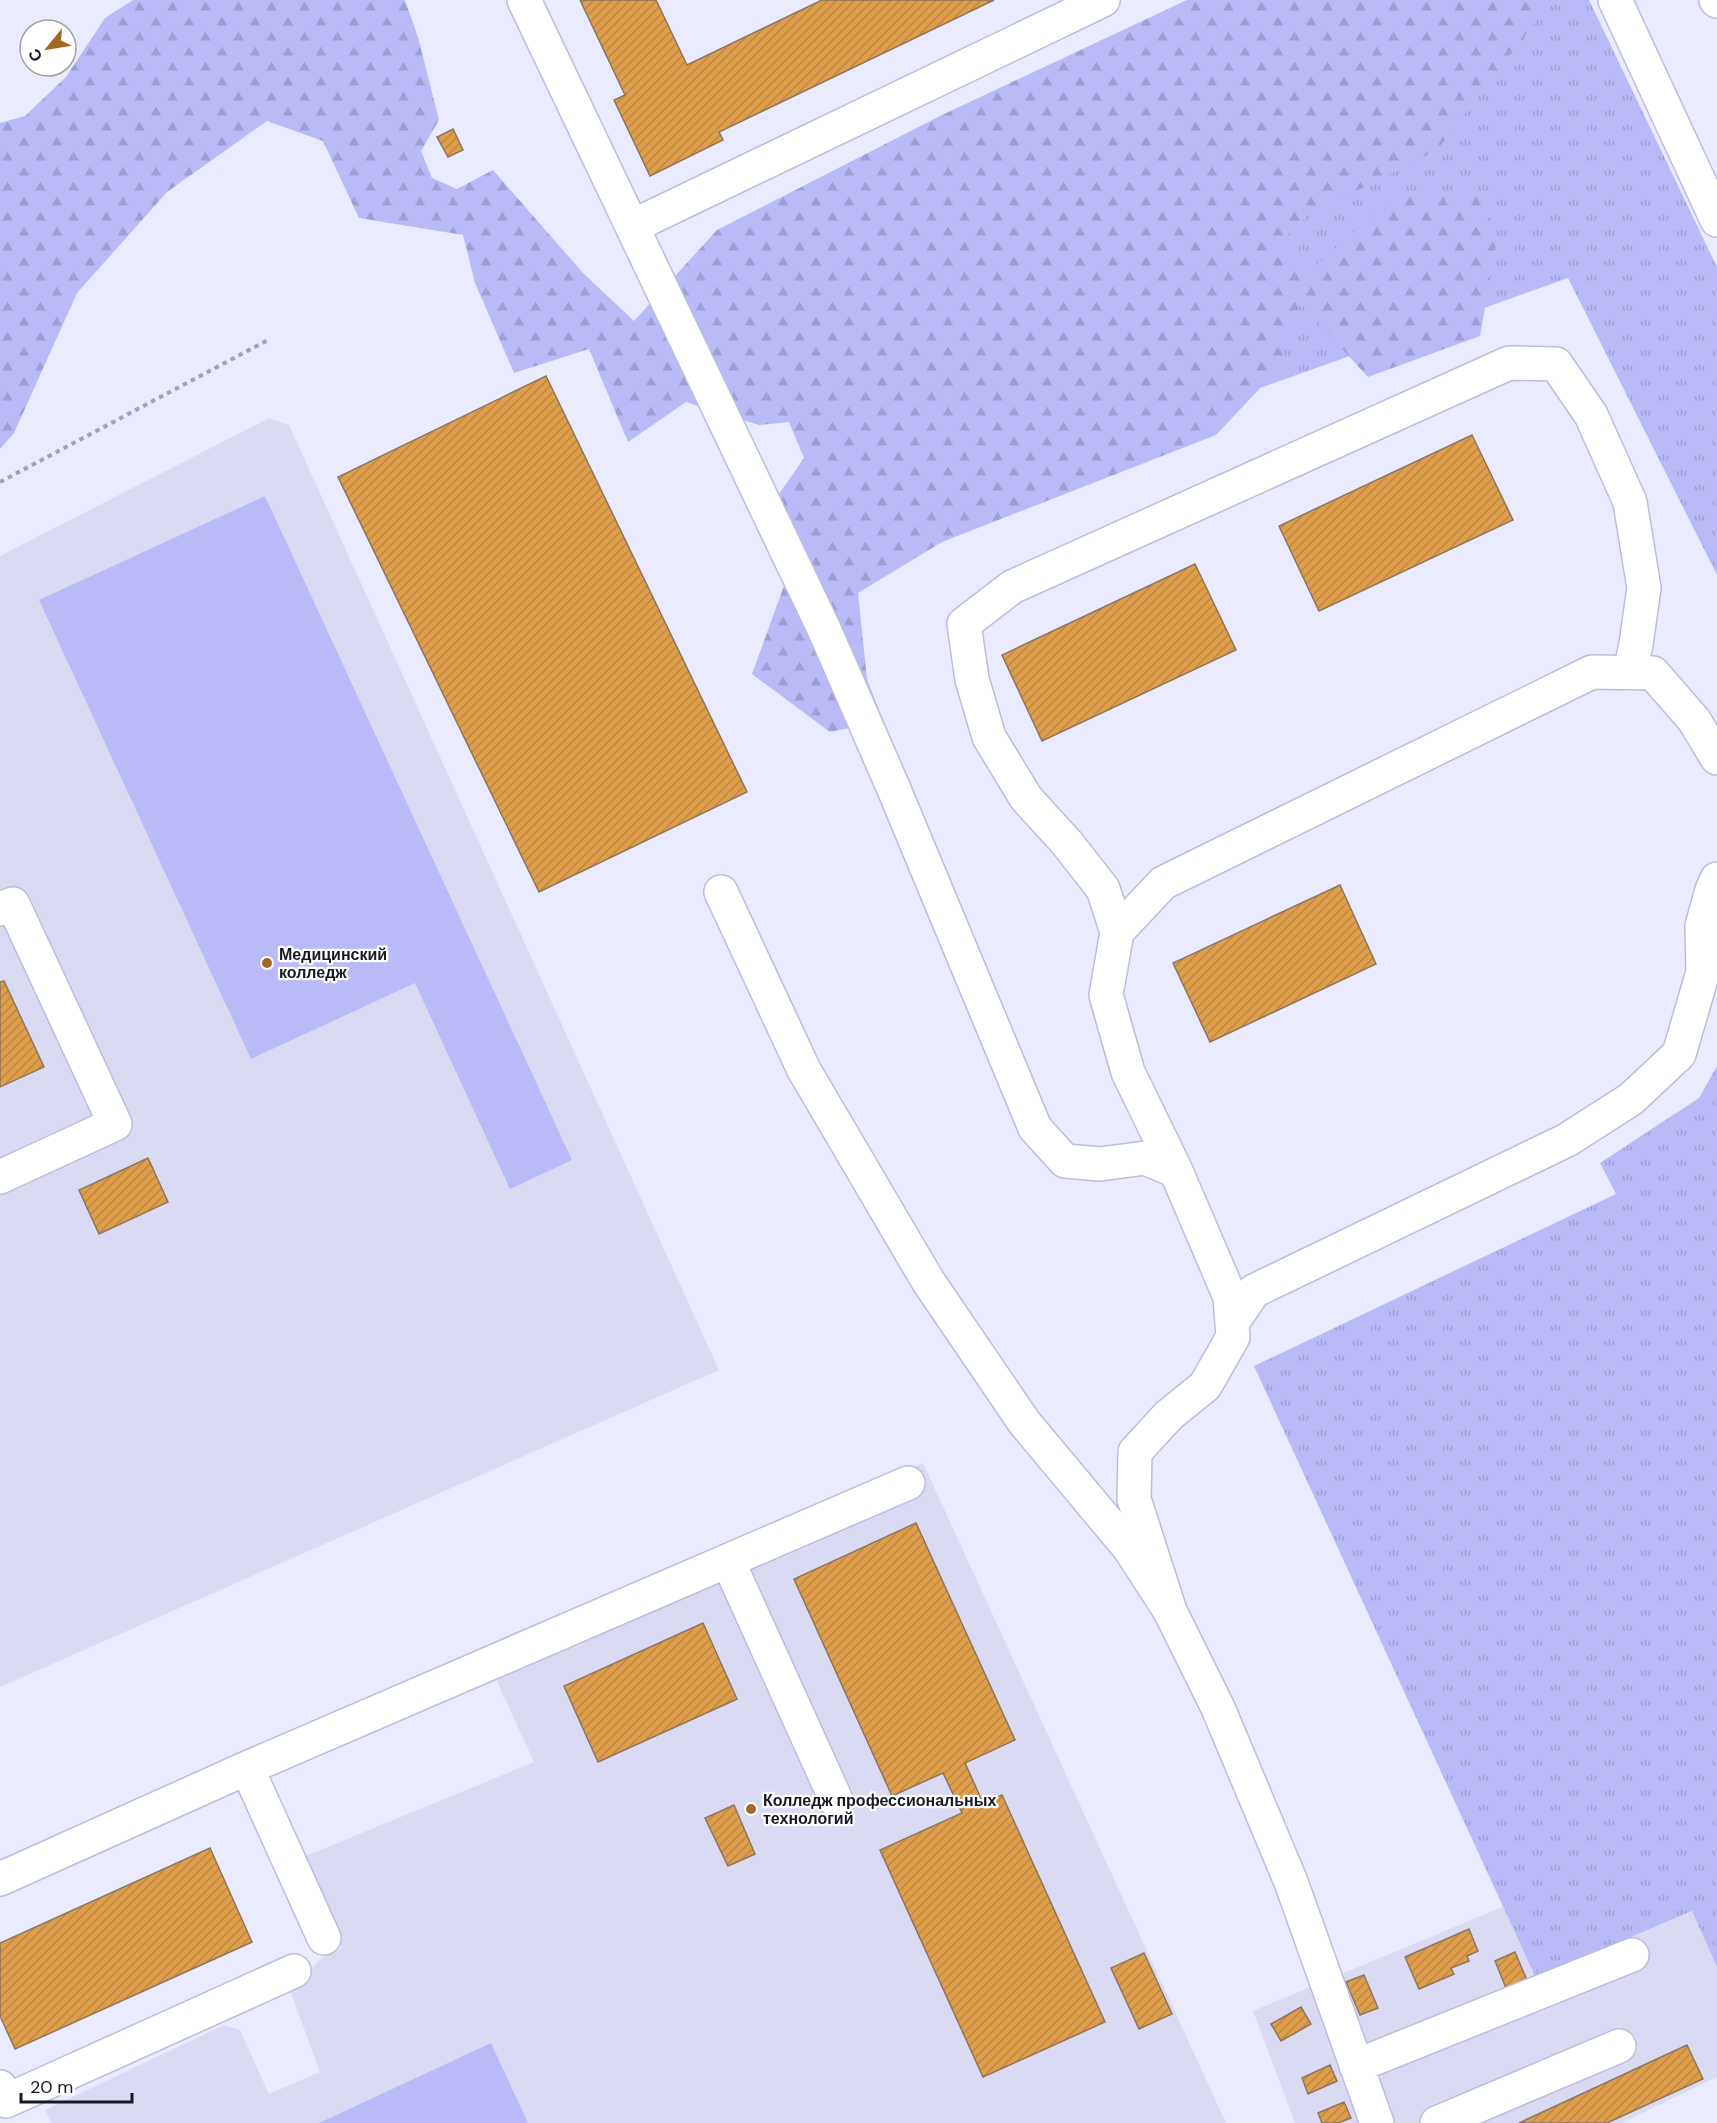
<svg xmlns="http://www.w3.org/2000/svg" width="1717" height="2123" font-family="'DM Sans',sans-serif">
<defs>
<pattern id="grass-tufts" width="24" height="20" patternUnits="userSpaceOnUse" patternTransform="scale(1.5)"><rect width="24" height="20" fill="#babaf9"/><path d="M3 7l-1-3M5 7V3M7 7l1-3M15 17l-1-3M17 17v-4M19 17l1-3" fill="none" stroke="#9f9fd5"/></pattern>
<pattern id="forest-firs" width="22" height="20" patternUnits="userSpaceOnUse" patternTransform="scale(1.5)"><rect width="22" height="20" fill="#babaf9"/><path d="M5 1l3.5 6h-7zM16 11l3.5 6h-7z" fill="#9f9fd5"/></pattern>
<pattern id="building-hatch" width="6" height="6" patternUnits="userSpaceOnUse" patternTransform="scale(1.5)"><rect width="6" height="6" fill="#df9e4c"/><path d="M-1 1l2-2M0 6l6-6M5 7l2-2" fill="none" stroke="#bf8742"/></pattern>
</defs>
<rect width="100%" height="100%" fill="#eaebff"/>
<path fill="#dadbf3" d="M 269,418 L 289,425 L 719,1370 L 0,1687 L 0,556 Z
M 923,1463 L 1226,2123 L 51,2123 L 45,2110 L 224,2025 L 240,2030 L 269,2094 L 320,2072 L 291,1993 L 319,1960 L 342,1948 L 306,1856 L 534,1762 L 489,1664 Z
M 1507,1905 L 1536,1978 L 1693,1911 L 1717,1965 L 1717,2077 L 1621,2123 L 1295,2123 L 1253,2011 Z"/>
<path fill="url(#grass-tufts)" d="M 1374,0 L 1589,0 L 1717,267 L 1717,575 L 1568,278 L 1120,438 Z
M 1717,1066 L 1717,1967 L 1692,1911 L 1536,1978 L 1254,1366 L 1616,1194 L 1600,1163 L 1699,1098 Z"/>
<path fill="url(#forest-firs)" d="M 133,0 L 405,0 L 418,37 L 439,120 L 421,151 L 432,178 L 457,189 L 493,170 L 583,273 L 634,321 L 717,230 L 942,115 L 1187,0 L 1552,0 L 1437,150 L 1307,216 L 1274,249 L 1311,270 L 1397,194 L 1480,192 L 1497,239 L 1480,336 L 1368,377 L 1300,303 L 1278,369 L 1216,435 L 942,542 L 858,593 L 867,679 L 883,721 L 830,732 L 752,674 L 785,583 L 775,500 L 804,458 L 789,422 L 759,425 L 686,402 L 628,442 L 589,349 L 514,373 L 475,283 L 463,235 L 359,218 L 323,141 L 267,121 L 167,192 L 77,293 L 14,433 L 0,449 L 0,123 L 25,116 L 66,77 L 105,18 Z"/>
<path fill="#babaf9" d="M 265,496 L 572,1160 L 510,1189 L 415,983 L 251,1059 L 39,600 Z
M 491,2043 L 528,2123 L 319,2123 Z"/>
<path fill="url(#building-hatch)" stroke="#8c765d" stroke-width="1.5" d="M 580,0 L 656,0 L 687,65 L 822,0 L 994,0 L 719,132 L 723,140 L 650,176 L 614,100 L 625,95 Z
M 453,129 L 463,150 L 448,157 L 437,137 Z
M 546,376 L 747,792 L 539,892 L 338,477 Z
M 1472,435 L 1513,520 L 1319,611 L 1279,526 Z
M 1195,564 L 1236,650 L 1042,741 L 1002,655 Z
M 1340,885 L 1376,964 L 1210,1042 L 1173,963 Z
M 4,981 L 44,1067 L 0,1087 L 0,982 Z
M 148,1158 L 168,1202 L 99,1234 L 79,1190 Z
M 916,1523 L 1015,1740 L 965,1763 L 983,1803 L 1002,1795 L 1105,2022 L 983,2077 L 880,1850 L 962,1813 L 943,1773 L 892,1796 L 794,1579 Z
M 703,1623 L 737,1699 L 598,1762 L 564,1686 Z
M 734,1805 L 755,1854 L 728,1866 L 705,1818 Z
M 210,1848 L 252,1942 L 15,2049 L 0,2016 L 0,1943 Z
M 1469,1929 L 1478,1951 L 1467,1956 L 1469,1961 L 1451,1968 L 1454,1974 L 1419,1989 L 1405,1957 Z
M 1515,1952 L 1529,1985 L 1508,1993 L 1495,1961 Z
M 1144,1953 L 1172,2014 L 1139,2029 L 1111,1968 Z
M 1364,1975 L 1378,2008 L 1360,2015 L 1346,1982 Z
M 1301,2007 L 1311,2024 L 1281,2041 L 1271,2024 Z
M 1687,2045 L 1703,2079 L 1607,2123 L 1519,2123 Z
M 1330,2065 L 1337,2081 L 1308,2094 L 1302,2078 Z
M 1344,2102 L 1351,2118 L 1338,2123 L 1322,2123 L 1318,2113 Z"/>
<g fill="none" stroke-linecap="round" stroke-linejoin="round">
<g stroke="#bcbddd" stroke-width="36">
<path id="minor" d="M 524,0 L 824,629 L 893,787 L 1035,1128 L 1065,1161 L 1100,1164 L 1145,1158 L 1176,1171 L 1230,1297 L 1233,1337 L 1205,1386 L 1169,1415 L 1135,1452 L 1134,1499 L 1170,1611
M 1615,0 L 1717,220
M 1716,0 L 1717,1
M 633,226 L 1103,0
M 721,892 L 804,1070 L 928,1281 L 1024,1422 L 1130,1549 L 1170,1611 L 1218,1708 L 1291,1882 L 1377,2123
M 0,909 L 13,904 L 115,1124 L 0,1177
M 1117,932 L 1103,889 L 1067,843 L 1026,798 L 989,737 L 972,679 L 964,624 L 1012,587 L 1509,363 L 1556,364 L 1591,415 L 1630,502 L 1644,588 L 1636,644 L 1630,672
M 1176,1171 L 1128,1072 L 1106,995 L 1117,932 L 1163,883 L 1592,672 L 1653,673 L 1694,720 L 1717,758
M 1232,1323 L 1254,1291 L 1567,1140 L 1631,1099 L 1679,1054 L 1703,972 L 1702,926 L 1712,890 L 1717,879
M 728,1561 L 837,1802
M 247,1768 L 324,1938
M 0,1879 L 247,1768 L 908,1483
M 1356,2066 L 1632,1955
M 0,2087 L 6,2101 L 294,1971
M 1437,2123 L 1619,2046"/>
</g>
<path stroke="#a2a2b4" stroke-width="4" stroke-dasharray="4.5 4.5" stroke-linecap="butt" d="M 0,482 L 268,340"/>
<use href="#minor" stroke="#fff" stroke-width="33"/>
</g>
<g fill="#9f6b23" stroke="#fff" stroke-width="2">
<circle cx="267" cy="963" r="6"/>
<circle cx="751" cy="1809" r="6"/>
</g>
<g text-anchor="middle" stroke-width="4.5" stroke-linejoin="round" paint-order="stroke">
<g font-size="16" font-weight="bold" fill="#181824" stroke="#fff" text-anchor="start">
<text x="279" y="960">Медицинский<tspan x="279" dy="18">колледж</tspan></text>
<text x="763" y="1806">Колледж профессиональных<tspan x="763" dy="18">технологий</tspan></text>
</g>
</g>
<g transform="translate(48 48) rotate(240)"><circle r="28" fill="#ffffff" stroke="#a3a3a7" stroke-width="1.5"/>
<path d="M0-4.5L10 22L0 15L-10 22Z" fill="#9f6b23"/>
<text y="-9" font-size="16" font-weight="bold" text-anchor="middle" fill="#181824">С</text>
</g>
<path d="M21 2093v9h111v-9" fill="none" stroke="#181824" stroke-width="3"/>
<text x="30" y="2093" font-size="18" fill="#181824" stroke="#ffffff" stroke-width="4.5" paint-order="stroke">20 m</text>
</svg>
